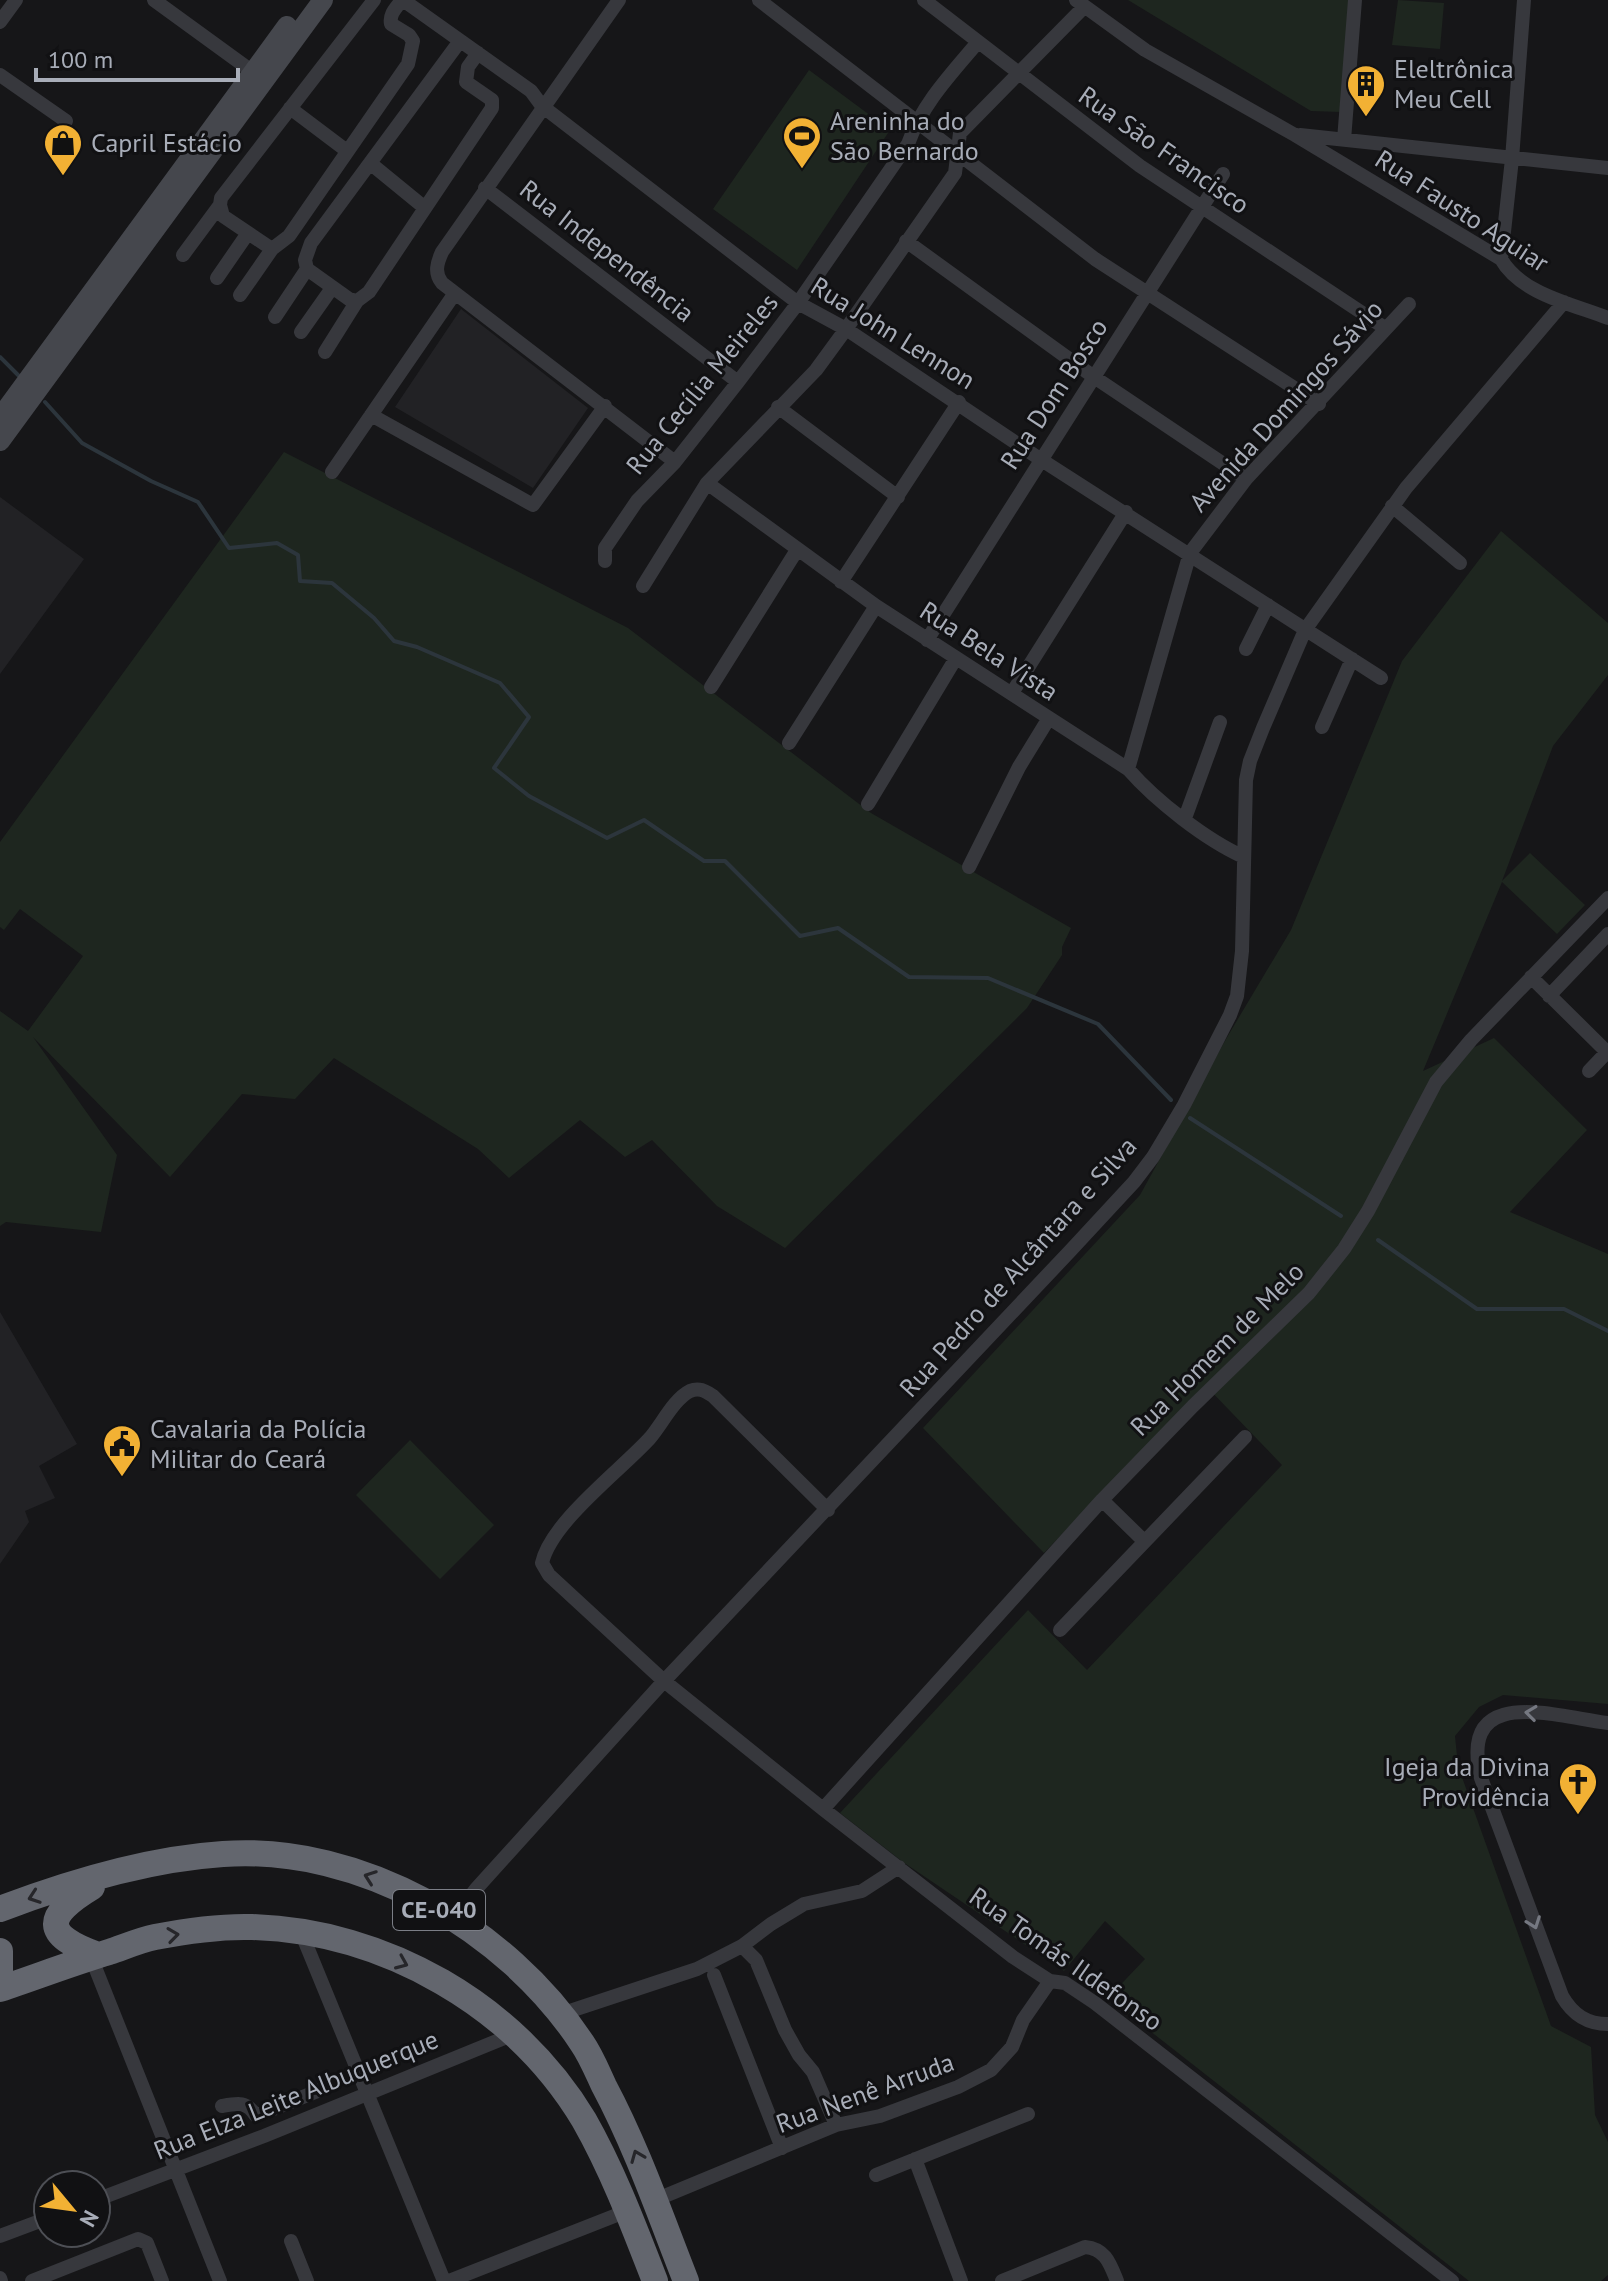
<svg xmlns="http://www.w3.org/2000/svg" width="1608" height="2281" font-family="'PT Sans',sans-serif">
<rect width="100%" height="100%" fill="#161618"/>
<path fill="#222225" d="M 461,309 L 588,408 L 533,488 L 395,407 Z
M 0,497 L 84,559 L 0,674 Z
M 0,1312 L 77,1444 L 39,1466 L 55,1498 L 25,1511 L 29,1522 L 0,1564 Z"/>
<path fill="#1e261f" d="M 1128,0 L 1350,0 L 1341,112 L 1311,111 Z
M 1398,0 L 1444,3 L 1440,49 L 1392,45 Z
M 809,70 L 890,130 L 797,270 L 713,209 Z
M 284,452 L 628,628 L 871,813 L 1071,928 L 1062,947 L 1062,955 L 1027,1008 L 785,1248 L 717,1206 L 652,1140 L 625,1157 L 580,1120 L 509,1178 L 478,1149 L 334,1058 L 295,1099 L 242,1094 L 170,1177 L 33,1037 L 117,1155 L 101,1232 L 6,1222 L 0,1226 L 0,1011 L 28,1031 L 83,956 L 20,909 L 4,930 L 0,927 L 0,842 Z
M 1501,531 L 1608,623 L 1608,675 L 1553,746 L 1502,881 L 1530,853 L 1585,905 L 1557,934 L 1502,882 L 1423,1071 L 1494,1038 L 1587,1130 L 1510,1212 L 1608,1254 L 1608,1704 L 1503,1695 L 1479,1707 L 1455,1736 L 1458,1766 L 1551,2026 L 1591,2047 L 1595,2115 L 1608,2142 L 1608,2275 L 1601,2281 L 1469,2281 L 1108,1998 L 1145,1959 L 1105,1921 L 1064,1971 L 903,1862 L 840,1813 L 1028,1610 L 1087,1670 L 1282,1465 L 1205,1385 L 1044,1553 L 923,1428 L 1140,1195 L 1226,1039 L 1291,930 L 1402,661 Z
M 410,1440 L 494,1525 L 440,1579 L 356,1495 Z"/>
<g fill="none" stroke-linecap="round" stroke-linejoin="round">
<path stroke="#2c353c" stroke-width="4" d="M 0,357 L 18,375
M 45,402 L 82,443 L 151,481 L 198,502 L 229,548 L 277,543 L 298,555 L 300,581 L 332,583 L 374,618 L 394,641 L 417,647 L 500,683 L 529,717 L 494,768 L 529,796 L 607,838 L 644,820 L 704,861 L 725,861 L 800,936 L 838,928 L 909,977 L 988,978 L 1098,1024 L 1171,1100
M 1190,1118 L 1341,1216
M 1378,1240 L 1477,1309 L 1564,1309 L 1608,1331"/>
<path stroke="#37383d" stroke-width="14" d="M 154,0 L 253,72
M 374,0 L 221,198 L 220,205 L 223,216 L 272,249 L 289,236 L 408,64 L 413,41 L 409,35 L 391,24 C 389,14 396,8 402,0
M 403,0 L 531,91 L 542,106 L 798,303 L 846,329 L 1040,459 L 1381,678
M 619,0 L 442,252 C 437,263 434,273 442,283 L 675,462
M 759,0 L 1095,259 L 1319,404
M 924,0 L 1140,166 L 1385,328
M 1076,0 L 1145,50 L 1295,135 L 1501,259 C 1521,294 1572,304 1608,318
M 0,22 L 16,0
M 460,41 L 311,243 L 305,260 L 307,269 L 349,299 L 357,301 L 369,292 L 492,108 L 492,100 L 466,82 L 468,67 L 478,53
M 0,75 L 66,121
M 290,108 L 347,151
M 1300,135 L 1608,168
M 1344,140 L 1355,0
M 370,163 L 425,208
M 485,188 L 738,382
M 906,241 L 1094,377 L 1246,479
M 183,255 L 220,205
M 1501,259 L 1512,159 L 1524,0
M 217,278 L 248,233
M 240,295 L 272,249
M 275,317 L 307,269
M 301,332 L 332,288
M 325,352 L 357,301
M 778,407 L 898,497
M 371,415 L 533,505 L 605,406
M 332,472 L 455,293
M 707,483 L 876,606 L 1128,769 C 1156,801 1206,840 1244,857
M 1392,506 L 1460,563
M 605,561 L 605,548 L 637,501 L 675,462 L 738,382 L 798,303 L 908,144 C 922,104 951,74 978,42
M 841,582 L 959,402
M 643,586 L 707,483 L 816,370 L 846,329 L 955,173 L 960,133 L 1084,7
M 927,640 L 1223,174
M 1246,649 L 1268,605
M 711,687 L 797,550
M 1012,693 L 1126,512
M 1322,727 L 1352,659
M 789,743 L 876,606
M 1128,769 L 1190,553 L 1246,479 L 1409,304
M 868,804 L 956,658
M 1185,818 L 1220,722
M 969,867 L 1019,767 L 1049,718
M 1531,977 L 1607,1052
M 1549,996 L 1608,934
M 1589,1071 L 1608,1051
M 1102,1500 L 1144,1541
M 828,1510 L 713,1396 C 705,1391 699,1387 690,1391 C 674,1399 662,1424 650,1438 C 621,1470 551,1522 542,1563 L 549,1575 L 664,1681 L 823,1809 L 1013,1957 L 1050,1981 L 1065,1983 L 1095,2003 L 1452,2281
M 1060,1630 L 1245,1437
M 1608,1723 C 1553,1716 1458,1684 1481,1778 L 1562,1996 C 1573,2015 1587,2024 1608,2024
M 823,1809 L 1102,1500 L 1193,1406 L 1309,1293 L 1344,1249 L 1368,1211 L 1436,1082 L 1471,1040 L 1608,898
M 454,1918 L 476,1889 L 664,1681 L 1071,1250 L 1134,1182 L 1153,1157 L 1184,1105 L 1230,1015 L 1237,996 L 1242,951 L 1246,780 L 1250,761 L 1263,728 L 1305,630 L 1406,488 L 1564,302
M 301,1932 L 444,2281
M 742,1946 L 756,1960 L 785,2030 L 799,2055 L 813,2072 L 836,2125
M 91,1957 L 220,2281
M 714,1975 L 782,2148
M 561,2014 L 697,1969 L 742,1946 L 771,1924 L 804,1904 L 862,1891 L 899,1867
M 222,2106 C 238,2103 247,2101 256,2116 L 325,2088
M 915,2159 L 961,2281
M 876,2175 L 1028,2114
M 96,2200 L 264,2136 L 514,2034
M 655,2200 L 836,2125 L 880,2116 L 958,2087 L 991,2070 L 1012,2047 L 1023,2020 L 1050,1981
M 0,2236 L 48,2218
M 291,2241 L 307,2281
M 0,2278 L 1,2281
M 32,2281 L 138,2239 L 147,2243 L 162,2281
M 449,2281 L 627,2211
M 1002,2281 L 1085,2247 C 1106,2249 1110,2264 1117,2281"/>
<path stroke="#45474d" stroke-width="20" d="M 0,418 L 287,26
M 0,441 L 323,0"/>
<path stroke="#63666e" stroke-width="26" d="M 92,1887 C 44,1916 42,1935 98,1955
M 0,1909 C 71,1882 147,1859 223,1854 C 361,1844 507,1929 582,2043 C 591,2056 597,2071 604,2086 C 637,2148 660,2215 686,2281
M 0,1951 L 0,1970
M 0,1989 C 36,1977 72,1963 109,1952 C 124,1947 140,1940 155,1937 C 186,1931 220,1926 252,1927 C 385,1931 515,2005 584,2120 C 613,2171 634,2227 655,2281"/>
</g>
<defs><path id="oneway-chevron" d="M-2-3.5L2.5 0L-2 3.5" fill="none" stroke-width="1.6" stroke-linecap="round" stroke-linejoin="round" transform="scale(2)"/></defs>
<g stroke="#757881">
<use href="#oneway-chevron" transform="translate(1531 1713) rotate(-173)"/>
<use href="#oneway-chevron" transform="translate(1534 1923) rotate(70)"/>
</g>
<g stroke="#26262a">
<use href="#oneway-chevron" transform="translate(370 1877) rotate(-160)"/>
<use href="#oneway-chevron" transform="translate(34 1897) rotate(161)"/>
<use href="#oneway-chevron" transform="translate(173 1935) rotate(-8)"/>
<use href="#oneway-chevron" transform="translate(402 1963) rotate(23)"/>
<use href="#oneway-chevron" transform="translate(637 2156) rotate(-112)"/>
</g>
<defs>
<g id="building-pin" transform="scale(2)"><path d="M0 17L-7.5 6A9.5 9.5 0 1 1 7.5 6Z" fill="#f2b134" stroke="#111113"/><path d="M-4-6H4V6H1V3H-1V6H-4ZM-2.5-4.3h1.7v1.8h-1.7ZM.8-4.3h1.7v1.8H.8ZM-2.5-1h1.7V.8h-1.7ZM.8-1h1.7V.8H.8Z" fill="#111"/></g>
<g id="stadium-pin" transform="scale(2)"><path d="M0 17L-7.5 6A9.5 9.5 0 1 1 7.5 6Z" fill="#f2b134" stroke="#111113"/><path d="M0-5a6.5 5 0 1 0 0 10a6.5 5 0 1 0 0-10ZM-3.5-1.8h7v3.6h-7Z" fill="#111"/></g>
<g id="shop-pin" transform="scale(2)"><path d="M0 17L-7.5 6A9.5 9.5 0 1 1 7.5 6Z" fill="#f2b134" stroke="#111113"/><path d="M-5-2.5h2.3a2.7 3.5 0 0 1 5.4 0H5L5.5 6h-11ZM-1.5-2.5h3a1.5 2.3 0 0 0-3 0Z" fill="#111"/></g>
<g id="civic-pin" transform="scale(2)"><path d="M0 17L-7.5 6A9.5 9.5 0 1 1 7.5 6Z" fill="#f2b134" stroke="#111113"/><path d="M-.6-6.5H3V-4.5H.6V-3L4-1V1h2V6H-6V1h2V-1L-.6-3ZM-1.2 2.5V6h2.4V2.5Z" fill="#111"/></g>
<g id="church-pin" transform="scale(2)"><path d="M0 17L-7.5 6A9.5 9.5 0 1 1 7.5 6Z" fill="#f2b134" stroke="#111113"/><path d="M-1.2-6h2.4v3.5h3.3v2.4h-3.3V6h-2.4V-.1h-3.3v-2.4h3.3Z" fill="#111"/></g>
</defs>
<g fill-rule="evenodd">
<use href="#building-pin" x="1366" y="84"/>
<use href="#stadium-pin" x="802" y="136"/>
<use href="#shop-pin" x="63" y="143"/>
<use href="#civic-pin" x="122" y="1444"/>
<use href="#church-pin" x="1578" y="1782"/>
</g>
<g text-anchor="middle" stroke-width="6" stroke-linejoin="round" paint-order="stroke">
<rect fill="#111113" stroke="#7b7e86" stroke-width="2" x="393" y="1890" width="92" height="40" rx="6"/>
<g font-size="24" font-weight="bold" fill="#a8adb8">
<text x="439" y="1918">CE-040</text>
</g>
<g font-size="26" fill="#a8adb8" stroke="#111113" text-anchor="start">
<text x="1394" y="78">Eleltrônica<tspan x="1394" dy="30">Meu Cell</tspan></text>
<text x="830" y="130">Areninha do<tspan x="830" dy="30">São Bernardo</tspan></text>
<text x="91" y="152">Capril Estácio</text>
<text x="150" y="1438">Cavalaria da Polícia<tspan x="150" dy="30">Militar do Ceará</tspan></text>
<text x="1550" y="1776" text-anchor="end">Igeja da Divina<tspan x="1550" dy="30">Providência</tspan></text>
</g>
<g font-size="26" fill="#a8adb8" stroke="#111113">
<text transform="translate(1164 150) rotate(35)" y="9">Rua São Francisco</text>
<text transform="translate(1462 211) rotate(33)" y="9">Rua Fausto Aguiar</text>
<text transform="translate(607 251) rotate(38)" y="9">Rua Independência</text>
<text transform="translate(893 333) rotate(32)" y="9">Rua John Lennon</text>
<text transform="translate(702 384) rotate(-51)" y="9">Rua Cecília Meireles</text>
<text transform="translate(1054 394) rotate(-57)" y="9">Rua Dom Bosco</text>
<text transform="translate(1286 406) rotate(-48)" y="9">Avenida Domingos Sávio</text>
<text transform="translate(989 651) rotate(33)" y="9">Rua Bela Vista</text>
<text transform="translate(1018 1267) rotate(-48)" y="9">Rua Pedro de Alcântara e Silva</text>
<text transform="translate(1217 1349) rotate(-45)" y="9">Rua Homem de Melo</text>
<text transform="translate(1066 1959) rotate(35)" y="9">Rua Tomás Ildefonso</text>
<text transform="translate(865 2093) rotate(-20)" y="9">Rua Nenê Arruda</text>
<text transform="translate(296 2095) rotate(-22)" y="9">Rua Elza Leite Albuquerque</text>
</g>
</g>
<g transform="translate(72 2209) rotate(119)"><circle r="38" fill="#111113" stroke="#4d4f55" stroke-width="2"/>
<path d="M0-6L14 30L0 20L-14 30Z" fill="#f2b134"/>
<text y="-12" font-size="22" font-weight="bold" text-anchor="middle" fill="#a8adb8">N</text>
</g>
<path d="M36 68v12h202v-12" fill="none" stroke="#a8adb8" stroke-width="4"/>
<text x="48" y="68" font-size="24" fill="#a8adb8" stroke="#111113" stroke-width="6" paint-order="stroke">100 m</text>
</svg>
